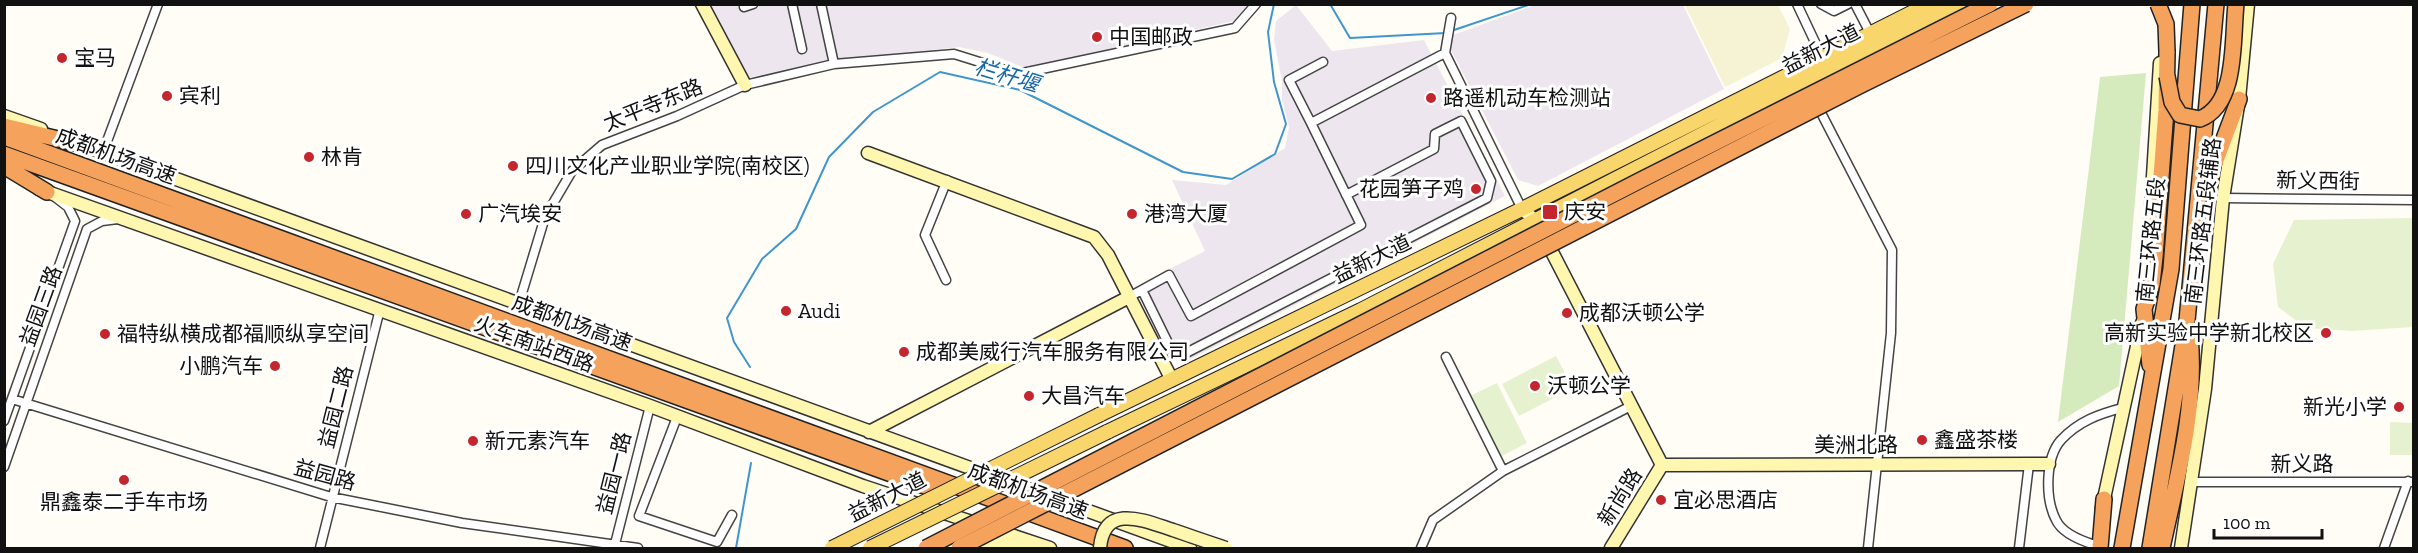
<svg xmlns="http://www.w3.org/2000/svg" width="2418" height="553" font-family="'Zilla Slab','Noto Sans SC',serif">
<rect width="100%" height="100%" fill="#fffdf5"/>
<path fill="#eee6ef" d="M 1538,4 L 1683,5 L 1724,89 L 1538,186 L 1518,180 L 1450,48 L 1453,35 Z
M 708,5 L 1248,5 L 1234,21 L 1025,68 L 988,53 L 959,47 L 841,60 L 746,78 Z
M 1296,5 L 1332,51 L 1424,40 L 1505,196 L 1187,361 L 1168,356 L 1134,287 L 1205,251 L 1172,180 L 1226,185 L 1285,148 L 1289,127 L 1282,99 L 1282,81 L 1274,40 L 1276,21 Z"/>
<path fill="#f6f3d4" d="M 1685,5 L 1778,5 L 1790,29 L 1782,58 L 1725,87 Z"/>
<path fill="#d5ebbd" d="M 2146,73 L 2119,386 L 2058,422 L 2100,77 Z"/>
<path fill="#e6f2cf" d="M 2413,218 L 2413,327 L 2352,331 L 2306,328 L 2278,307 L 2273,264 L 2294,220 Z
M 1556,356 L 1573,388 L 1519,416 L 1502,384 Z
M 1497,383 L 1527,443 L 1500,457 L 1470,396 Z
M 2390,422 L 2413,423 L 2413,455 L 2390,455 Z"/>
<g fill="none" stroke-linecap="round" stroke-linejoin="round">
<path stroke="#3f96cf" stroke-width="2" d="M 1330,4 L 1350,38 L 1446,33
M 1451,31 L 1531,4
M 750,367 L 734,342 L 727,318 L 762,259 L 796,229 L 829,157 L 873,112 L 940,72 L 1020,90 L 1183,172 L 1232,179 L 1275,154 L 1286,124 L 1274,82 L 1268,32 L 1274,4
M 736,548 L 751,463"/>
<g stroke="#444" stroke-width="11">
<path id="street" d="M 792,4 L 802,49
M 1797,4 L 1822,57
M 1821,4 L 1834,11 L 1848,4
M 1855,4 L 1870,33
M 744,7 L 753,4
M 1451,18 L 1445,53 L 1522,209
M 1323,62 L 1289,80 L 1311,123 L 1445,53
M 834,64 L 954,54 L 1018,74 L 1235,28 L 1256,4
M 1817,105 L 1892,250 L 1891,333 L 1868,548
M 103,152 L 158,4
M 2223,198 L 2414,200
M 946,280 L 925,235 L 947,180
M 1142,290 L 1171,349 L 1188,352 L 1487,198 L 1491,181 L 1461,121 L 1435,134 L 1434,149 L 1346,195
M 1129,297 L 1169,275 L 1191,316 L 1361,225 L 1311,123
M 519,303 L 545,217 L 572,171 L 602,145 L 677,116 L 745,85 L 834,64 L 821,4
M 1446,357 L 1503,471
M 12,399 L 331,497 L 462,523 L 638,548
M 677,417 L 639,516 L 717,542 L 732,515
M 4,421 L 75,221 L 68,207 L 55,197
M 4,467 L 87,229 L 102,221 L 118,219
M 2191,482 L 2414,482
M 2095,545 C 2082,541 2062,533 2056,520 C 2045,499 2045,458 2061,440 C 2079,421 2099,414 2122,408
M 320,548 L 380,309
M 614,548 L 650,406
M 1421,548 L 1433,520 L 1503,471 L 1631,406
M 2019,548 L 2029,464
M 2384,548 L 2408,481"/>
</g>
<g stroke="#333" stroke-width="15">
<path id="secondary" d="M 702,4 L 745,85
M 4,116 L 41,129
M 80,144 L 1190,548
M 868,153 L 1094,237 L 1108,255 L 1172,380
M 39,189 L 650,406 L 863,486 L 1050,548
M 1522,209 L 1536,221 L 1662,465
M 2147,273 L 2160,63
M 869,432 L 1129,297
M 1662,465 L 2049,464
M 2102,508 L 2142,323
M 970,548 L 998,542 L 1023,545
M 1611,548 L 1662,465
M 2181,548 L 2205,389 L 2223,198 L 2239,99 L 2248,4"/>
</g>
<g stroke="#222" stroke-width="16">
<path id="primary" d="M 1949,15 L 1972,4
M 1099,415 L 1522,209 L 1929,4
M 1107,432 L 1361,310 L 1955,4"/>
</g>
<g stroke="#222" stroke-width="18">
<path id="highway" d="M 4,126 L 87,146
M 4,137 L 1125,548
M 4,154 L 933,489
M 4,166 L 47,192
M 2208,191 L 2213,168 L 2239,99
M 2150,365 L 2144,309 L 2152,284 L 2155,257 L 2166,110 L 2167,52
M 2100,548 L 2104,499
M 2122,548 L 2171,269 L 2192,4
M 2150,548 L 2187,321 L 2216,4
M 2162,548 C 2177,478 2197,408 2190,336"/>
</g>
<use href="#street" stroke="#fff" stroke-width="8"/>
<use href="#secondary" stroke="#fff6b0" stroke-width="12"/>
<use href="#primary" stroke="#f9d66b" stroke-width="14"/>
<use href="#highway" stroke="#f5a25d" stroke-width="15"/>
<g stroke="#333" stroke-width="15" stroke-linecap="butt">
<path id="secondary-bridge" d="M 1100,548 C 1104,502 1145,521 1173,530 C 1190,536 1208,542 1226,548"/>
</g>
<g stroke="#222" stroke-width="16" stroke-linecap="butt">
<path id="primary-bridge" d="M 832,548 L 1099,415
M 870,548 L 1107,432"/>
</g>
<g stroke="#222" stroke-width="18" stroke-linecap="butt">
<path id="highway-bridge" d="M 2158,4 L 2166,24 L 2167,52
M 2167,76 L 2172,102 L 2180,115 L 2200,119 C 2238,104 2232,40 2236,4
M 926,548 L 1639,181 L 1990,4
M 959,548 L 1861,85 L 2026,4"/>
</g>
<use href="#secondary-bridge" stroke="#fff6b0" stroke-width="12"/>
<use href="#primary-bridge" stroke="#f9d66b" stroke-width="14"/>
<use href="#highway-bridge" stroke="#f5a25d" stroke-width="15"/>
</g>
<g fill="#c4262e" stroke="#fff" stroke-width="2">
<circle cx="1097" cy="37" r="6"/>
<circle cx="62" cy="58" r="6"/>
<circle cx="167" cy="96" r="6"/>
<circle cx="1431" cy="98" r="6"/>
<circle cx="309" cy="157" r="6"/>
<circle cx="513" cy="166" r="6"/>
<circle cx="1476" cy="189" r="6"/>
<rect x="1542" y="204" width="16" height="16" rx="3"/>
<circle cx="466" cy="214" r="6"/>
<circle cx="1132" cy="214" r="6"/>
<circle cx="786" cy="311" r="6"/>
<circle cx="1567" cy="313" r="6"/>
<circle cx="2326" cy="333" r="6"/>
<circle cx="105" cy="334" r="6"/>
<circle cx="904" cy="352" r="6"/>
<circle cx="275" cy="366" r="6"/>
<circle cx="1535" cy="386" r="6"/>
<circle cx="1029" cy="396" r="6"/>
<circle cx="2399" cy="407" r="6"/>
<circle cx="1922" cy="440" r="6"/>
<circle cx="473" cy="441" r="6"/>
<circle cx="124" cy="480" r="6"/>
<circle cx="1661" cy="500" r="6"/>
</g>
<g text-anchor="middle" stroke-width="6" stroke-linejoin="round" paint-order="stroke">
<g font-size="21" fill="#111" stroke="#fff" text-anchor="start">
<text x="1109" y="44">中国邮政</text>
<text x="74" y="65">宝马</text>
<text x="179" y="103">宾利</text>
<text x="1443" y="105">路遥机动车检测站</text>
<text x="321" y="164">林肯</text>
<text x="525" y="173">四川文化产业职业学院(南校区)</text>
<text x="1464" y="196" text-anchor="end">花园笋子鸡</text>
<text x="1564" y="219">庆安</text>
<text x="478" y="221">广汽埃安</text>
<text x="1144" y="221">港湾大厦</text>
<text x="798" y="318">Audi</text>
<text x="1579" y="320">成都沃顿公学</text>
<text x="2314" y="340" text-anchor="end">高新实验中学新北校区</text>
<text x="117" y="341">福特纵横成都福顺纵享空间</text>
<text x="916" y="359">成都美威行汽车服务有限公司</text>
<text x="263" y="373" text-anchor="end">小鹏汽车</text>
<text x="1547" y="393">沃顿公学</text>
<text x="1041" y="403">大昌汽车</text>
<text x="2387" y="414" text-anchor="end">新光小学</text>
<text x="1934" y="447">鑫盛茶楼</text>
<text x="485" y="448">新元素汽车</text>
<text x="1673" y="507">宜必思酒店</text>
<text x="124" y="509" text-anchor="middle">鼎鑫泰二手车市场</text>
</g>
<g font-size="21" fill="#111" stroke="#fff">
<text transform="translate(1821 49) rotate(-27)" y="7">益新大道</text>
<text transform="translate(653 105) rotate(-22)" y="7">太平寺东路</text>
<text transform="translate(116 156) rotate(20)" y="7">成都机场高速</text>
<text transform="translate(2318 181) rotate(1)" y="7">新义西街</text>
<text transform="translate(2203 221) rotate(-83)" y="7">南三环路五段辅路</text>
<text transform="translate(2151 240) rotate(-84)" y="7">南三环路五段</text>
<text transform="translate(1372 259) rotate(-26)" y="7">益新大道</text>
<text transform="translate(41 306) rotate(-70)" y="7">益园三路</text>
<text transform="translate(572 323) rotate(20)" y="7">成都机场高速</text>
<text transform="translate(534 344) rotate(20)" y="7">火车南站西路</text>
<text transform="translate(336 407) rotate(-76)" y="7">益园二路</text>
<text x="1856" y="452">美洲北路</text>
<text x="2302" y="471">新义路</text>
<text transform="translate(614 473) rotate(-76)" y="7">益园一路</text>
<text transform="translate(325 475) rotate(15)" y="7">益园路</text>
<text transform="translate(1028 491) rotate(20)" y="7">成都机场高速</text>
<text transform="translate(887 497) rotate(-27)" y="7">益新大道</text>
<text transform="translate(1620 497) rotate(-58)" y="7">新尚路</text>
</g>
<g font-size="22" font-style="italic" fill="#1768a6" stroke="#fff">
<text transform="translate(1007 75) rotate(17)" y="8">栏杆堰</text>
</g>
</g>
<rect width="2418" height="553" fill="none" stroke="#111111" stroke-width="12"/>
<path d="M2214 529v9h108v-9" fill="none" stroke="#111111" stroke-width="3"/>
<text x="2223" y="529" font-size="18" fill="#111111" stroke="#ffffff" stroke-width="4.5" paint-order="stroke">100 m</text>
</svg>
